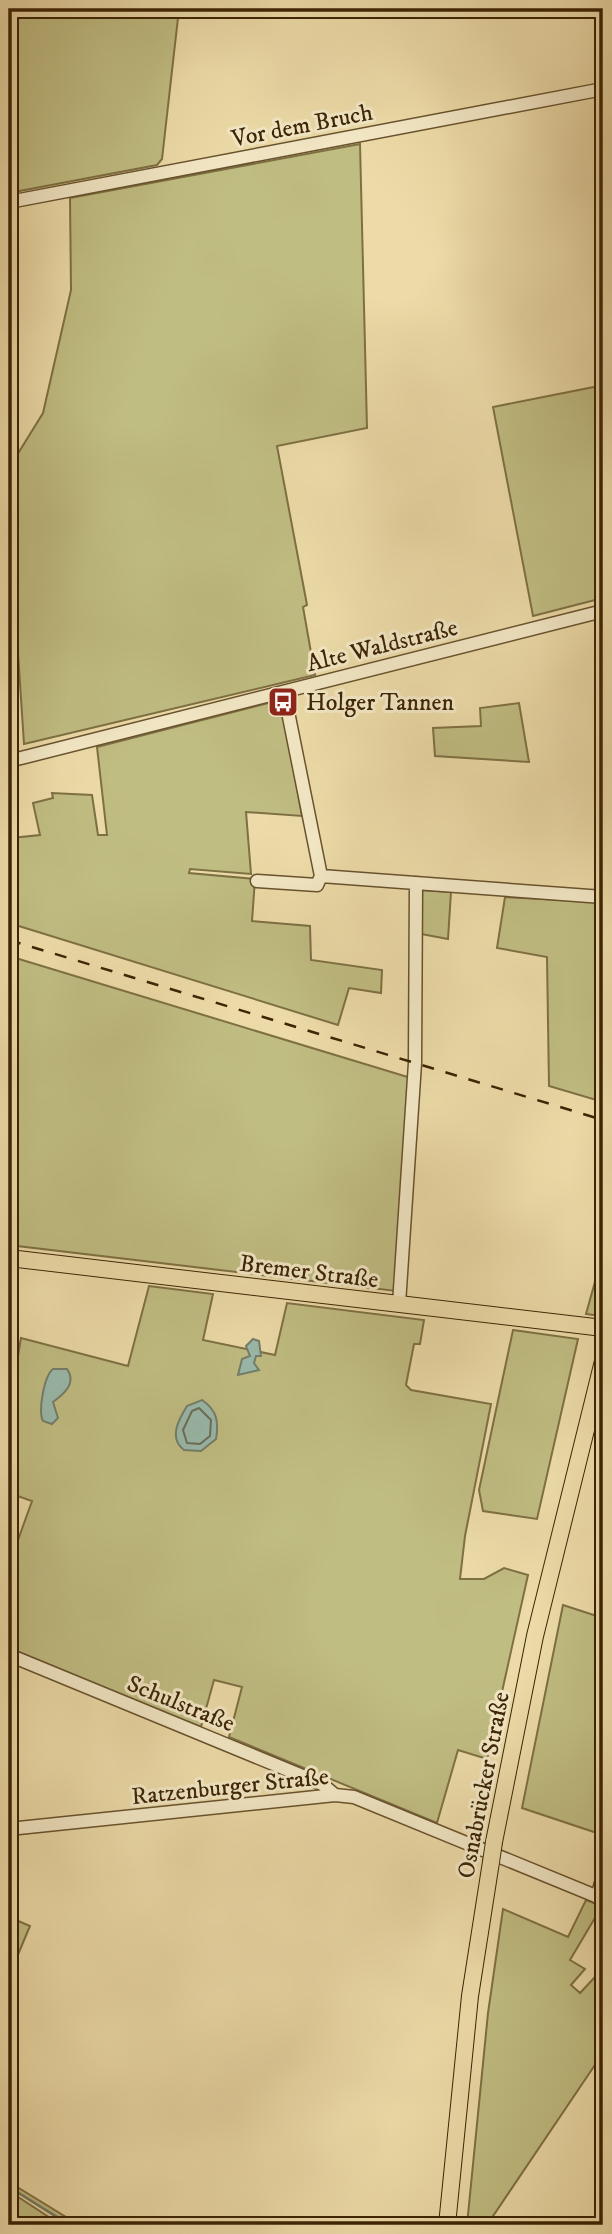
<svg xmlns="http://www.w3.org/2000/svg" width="612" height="2234" font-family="'IM FELL DW Pica',serif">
<rect width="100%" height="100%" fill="#ecdba8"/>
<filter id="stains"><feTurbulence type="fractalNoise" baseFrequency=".00286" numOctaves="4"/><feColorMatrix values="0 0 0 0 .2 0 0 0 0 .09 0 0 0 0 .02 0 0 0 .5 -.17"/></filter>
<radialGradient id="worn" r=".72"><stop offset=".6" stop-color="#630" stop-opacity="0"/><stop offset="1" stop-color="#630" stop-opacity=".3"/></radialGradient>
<path fill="#c0bd82" stroke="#7e7043" stroke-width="2" d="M 9,9 L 179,9 L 162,159 L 157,165 L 9,193 Z
M 360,144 L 367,428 L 277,446 L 307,605 L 303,607 L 315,675 L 24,744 L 9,517 L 9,468 L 43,413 L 71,290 L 70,198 Z
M 599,386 L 603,412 L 603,598 L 533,616 L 493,407 Z
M 276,701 L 282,705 L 302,816 L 246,812 L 251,874 L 190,869 L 189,873 L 255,879 L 252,921 L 310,926 L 311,960 L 382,970 L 381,993 L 349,988 L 338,1025 L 9,923 L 9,842 L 11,838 L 40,835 L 33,803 L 53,798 L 52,793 L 92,795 L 98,835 L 107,835 L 97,747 Z
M 519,703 L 529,762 L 435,756 L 433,728 L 481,726 L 480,708 Z
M 421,890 L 451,892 L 448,939 L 421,934 Z
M 505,897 L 603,902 L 603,1102 L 549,1086 L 547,957 L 497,948 Z
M 9,956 L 411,1078 L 396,1291 L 9,1245 Z
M 603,1253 L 601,1316 L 586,1314 Z
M 149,1286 L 213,1294 L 203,1340 L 275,1355 L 287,1303 L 424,1320 L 420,1344 L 414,1344 L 406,1385 L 411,1390 L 491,1404 L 465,1536 L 460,1579 L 484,1579 L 504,1568 L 528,1575 L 487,1759 L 458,1750 L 437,1823 L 229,1737 L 242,1687 L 214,1680 L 201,1727 L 9,1648 L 9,1601 L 16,1581 L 9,1578 L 9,1565 L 32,1501 L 9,1493 L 9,1408 L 21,1338 L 128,1366 Z
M 513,1330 L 578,1339 L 537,1519 L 483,1511 L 479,1490 Z
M 563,1605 L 603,1618 L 603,1666 L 599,1680 L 603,1681 L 603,1835 L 522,1808 Z
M 586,1900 L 602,1906 L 570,1960 L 585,1969 L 571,1985 L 580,1993 L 595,1977 L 603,1976 L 603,2053 L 487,2225 L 467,2225 L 488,2013 L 503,1909 L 568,1937 Z
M 9,1917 L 30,1926 L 9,1976 Z
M 9,2182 L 79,2225 L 69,2225 L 9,2187 Z
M 9,2191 L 61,2225 L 9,2225 Z"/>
<path fill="#99baad" stroke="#747e69" stroke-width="2" d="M 253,1339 L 259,1341 L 261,1356 L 256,1356 L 254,1363 L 259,1370 L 238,1375 L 242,1359 L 250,1356 L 246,1346 Z
M 53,1369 L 67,1369 C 77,1383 64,1394 53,1402 L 58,1418 L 52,1424 L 43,1421 C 38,1411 44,1376 53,1369 Z
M 202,1400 C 217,1410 219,1422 216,1439 L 201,1451 L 184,1450 C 168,1438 179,1419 187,1406 Z"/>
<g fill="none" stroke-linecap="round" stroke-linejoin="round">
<path stroke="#6a6f58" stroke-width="2" d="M 199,1408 L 211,1420 L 210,1436 L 200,1444 L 187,1443 L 183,1430 L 192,1411 Z"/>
<path stroke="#747e69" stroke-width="2.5" d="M 9,2187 L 70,2225"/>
<g stroke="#68522d" stroke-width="15">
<path id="minor" d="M 9,202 L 603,89
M 284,692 L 321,876
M 9,761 L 603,611
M 257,881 L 317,885 L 321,876 L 603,897
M 399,1304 L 415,1063 L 416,883
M 9,1655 L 322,1784 L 335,1795
M 9,1829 L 335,1795 L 354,1797 L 603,1899
M 597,1897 L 603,1876"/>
</g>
<g stroke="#3c2404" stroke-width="18">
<path id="major" d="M 9,1258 L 603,1328
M 494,1842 L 535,1636 L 603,1361
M 447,2225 L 470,1996 L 491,1862"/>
</g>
<use href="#minor" stroke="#f3e8c6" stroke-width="12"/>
<use href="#major" stroke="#ecdba8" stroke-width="16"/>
<path stroke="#3c2404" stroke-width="2.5" stroke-dasharray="12 12" stroke-linecap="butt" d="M 9,940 L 603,1120"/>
<g stroke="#3c2404" stroke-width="18" stroke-linecap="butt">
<path id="major-bridge" d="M 491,1862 L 494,1842"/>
</g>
<use href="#major-bridge" stroke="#ecdba8" stroke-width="16"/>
</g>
<defs>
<g id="bus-square" transform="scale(1.575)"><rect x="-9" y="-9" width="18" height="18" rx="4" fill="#8f2418" stroke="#f3e8c6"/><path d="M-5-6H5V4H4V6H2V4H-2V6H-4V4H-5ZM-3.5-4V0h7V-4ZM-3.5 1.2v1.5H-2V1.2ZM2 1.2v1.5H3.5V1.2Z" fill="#fff"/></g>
</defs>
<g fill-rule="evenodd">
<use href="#bus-square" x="283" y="702"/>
</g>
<g text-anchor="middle" stroke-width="6" stroke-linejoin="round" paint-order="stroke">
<g font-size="24" fill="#3c2404" stroke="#f3e8c6">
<text transform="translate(302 125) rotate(-11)" y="8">Vor dem Bruch</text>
<text transform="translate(382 645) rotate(-14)" y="8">Alte Waldstraße</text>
<text transform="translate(309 1271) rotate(7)" y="8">Bremer Straße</text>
<text transform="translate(181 1703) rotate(22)" y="8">Schulstraße</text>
<text transform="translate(483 1785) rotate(-79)" y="8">Osnabrücker Straße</text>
<text transform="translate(230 1786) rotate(-6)" y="8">Ratzenburger Straße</text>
</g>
<g font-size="24" fill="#3c2404" stroke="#f3e8c6" text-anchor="start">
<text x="306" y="710">Holger Tannen</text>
</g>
</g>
<rect width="612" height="2234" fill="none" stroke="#ecdba8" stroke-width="35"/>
<rect x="10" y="10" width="591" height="2213" fill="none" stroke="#3c2404" stroke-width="3.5"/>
<rect x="18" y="18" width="577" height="2199" fill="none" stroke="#3c2404" stroke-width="2"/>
<rect width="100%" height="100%" filter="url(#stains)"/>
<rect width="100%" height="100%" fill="url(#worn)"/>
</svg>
